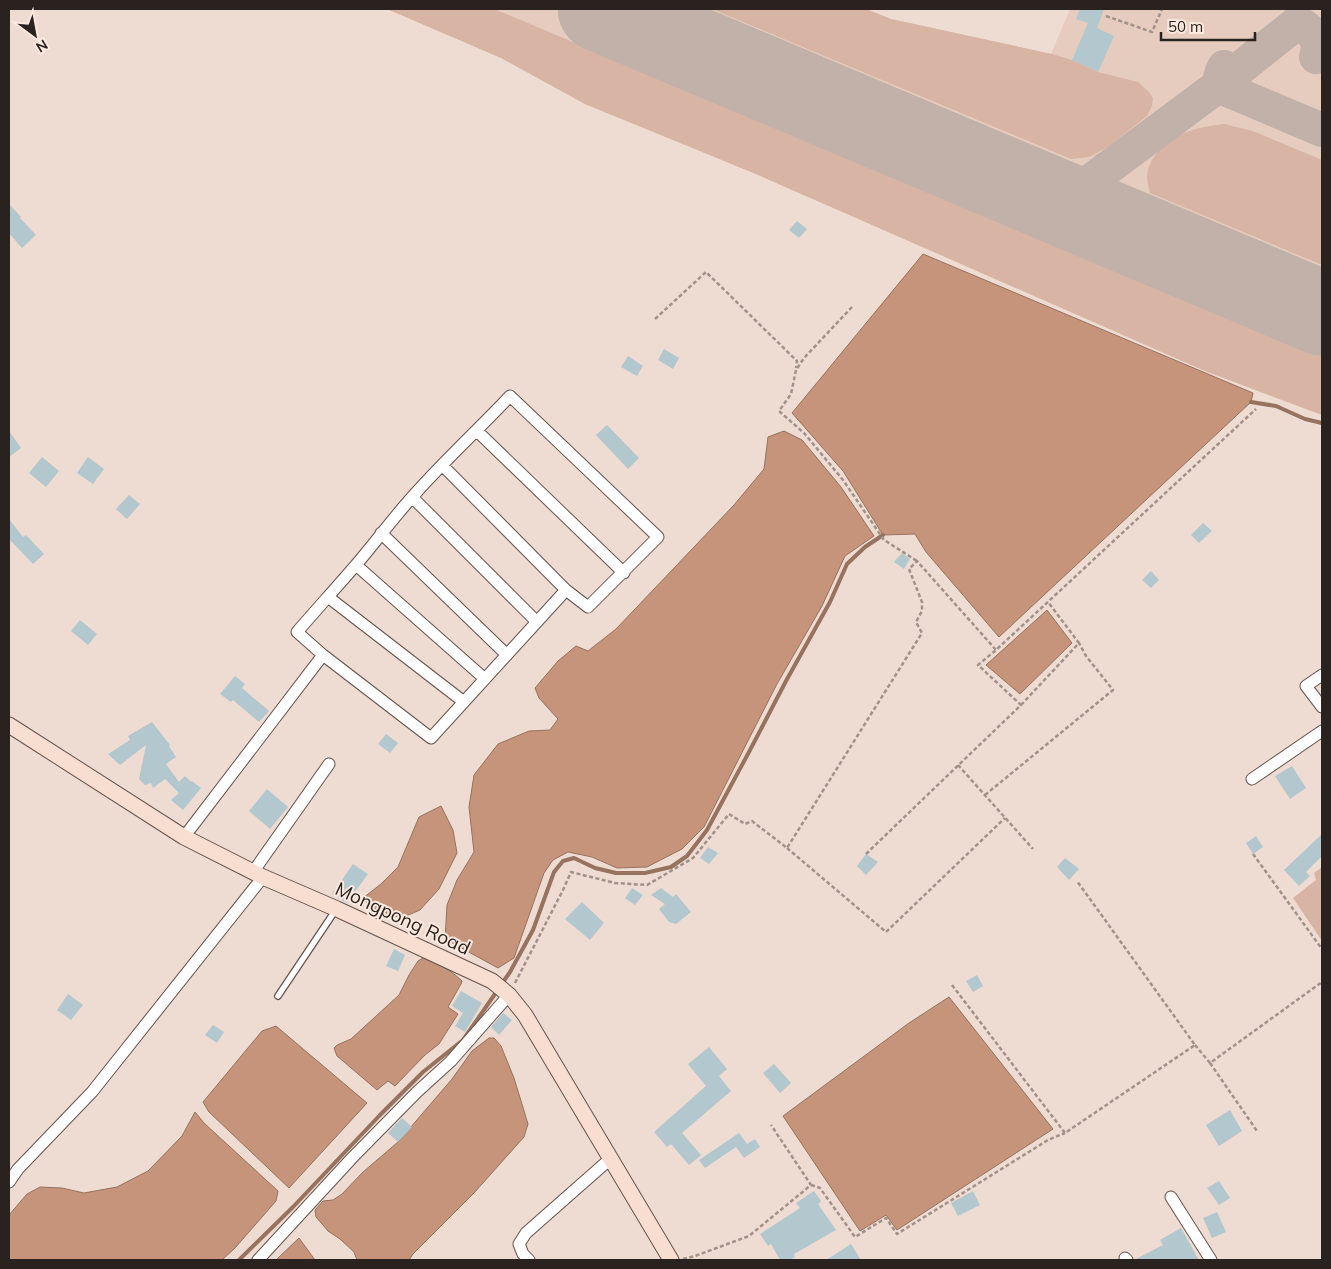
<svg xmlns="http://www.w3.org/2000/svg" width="1331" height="1269" font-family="Mulish,sans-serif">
<rect width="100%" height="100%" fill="#eedbd1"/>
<path fill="#e5ccbf" d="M 387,9 L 866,9 L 891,19 L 1051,54 L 1070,9 L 1322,9 L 1322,415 L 1205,371 L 756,174 L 585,104 L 501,58 Z"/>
<path fill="#d7b4a3" d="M 387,9 L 494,9 L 1322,356 L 1322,415 L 1205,371 L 756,174 L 585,104 L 501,58 Z
M 712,9 L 866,9 L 891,19 L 1052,54 L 1072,60 L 1098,72 L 1138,82 L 1148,91 L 1153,98 L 1152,106 L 1147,116 L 1108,147 L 1089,157 L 1071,159 Z
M 1224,124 L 1253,131 L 1322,160 L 1322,265 L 1150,193 C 1149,188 1147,182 1147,177 C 1148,158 1165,141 1182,134 C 1195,128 1209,126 1224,124 Z
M 1322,867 L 1322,941 L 1293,898 L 1316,880 L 1314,873 Z"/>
<path fill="#c6947b" stroke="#97725f" d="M 923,254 L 1253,393 L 1251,402 L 999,637 L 926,552 L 915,534 L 883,535 L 843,471 L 792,413 Z
M 784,431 L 802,440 L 841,487 L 874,536 L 845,556 L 822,606 L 777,684 L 704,827 L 682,849 L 647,867 L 617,868 L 592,857 L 568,852 L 553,860 L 544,873 L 514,958 L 498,968 L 445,939 L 447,905 L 457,880 L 474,852 L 469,807 L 474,775 L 498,744 L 529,731 L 550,730 L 558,719 L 539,698 L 535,688 L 558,661 L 576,646 L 588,651 L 616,629 L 734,505 L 764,469 L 768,437 Z
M 1047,610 L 1072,643 L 1020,694 L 986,665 Z
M 441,806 L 453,830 L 457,853 L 439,889 L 420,910 L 401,918 L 371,908 L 363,898 L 381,884 L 398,867 L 419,817 Z
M 423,958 C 438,964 451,970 462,981 L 461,984 L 448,1007 L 458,1014 L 439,1044 L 425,1055 L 395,1086 L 388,1081 L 377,1090 L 337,1056 L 334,1048 L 337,1045 L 351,1039 L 399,995 L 409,975 L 418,961 Z
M 949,997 L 1053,1129 L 897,1230 L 886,1215 L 860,1231 L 783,1116 L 909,1023 Z
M 276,1026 L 367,1103 L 289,1188 L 209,1112 L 203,1102 L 262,1031 Z
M 489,1038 L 494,1038 L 501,1046 L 514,1078 L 528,1124 L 524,1137 L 474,1193 L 413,1254 L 409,1260 L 357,1260 L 354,1252 L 340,1239 L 328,1231 L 316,1217 L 315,1210 L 323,1201 L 333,1200 L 342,1194 L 363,1172 L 398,1142 L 452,1079 L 472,1051 Z
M 195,1112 L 204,1123 L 278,1191 L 276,1201 L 235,1248 L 222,1260 L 9,1260 L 9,1215 L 27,1194 L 40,1187 L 62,1188 L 84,1193 L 117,1187 L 148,1171 L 182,1136 Z
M 299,1238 L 315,1260 L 276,1260 Z"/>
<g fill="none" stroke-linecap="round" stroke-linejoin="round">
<path stroke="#97725f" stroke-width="4" d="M 1251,402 L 1276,406 L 1305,419 L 1322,423
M 501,985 L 510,972 L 533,930 L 554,872 L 563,861 L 574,858 L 595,868 L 616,873 L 645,873 L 671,867 L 687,856 L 707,830 L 749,752 L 786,681 L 830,602 L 847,564 L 865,547 L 883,535
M 239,1260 L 293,1207 L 380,1115 L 423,1072 L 463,1040 L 497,991"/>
<path stroke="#c1b1a8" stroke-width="34" d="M 1224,67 L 1222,71 L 1218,86 L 1322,130
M 1107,168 C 1092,194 1097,204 1116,226
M 1038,193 C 1056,197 1060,200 1077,191 L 1218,86 L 1298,22 C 1312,31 1322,39 1316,57"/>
<path stroke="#c1b1a8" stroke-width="85" d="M 600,9 L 1322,313"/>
</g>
<path fill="#b3c7cf" d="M 1080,9 L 1104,9 L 1097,28 L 1114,36 L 1098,72 L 1072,60 L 1088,23 L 1076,19 Z
M 9,204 L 21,217 L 20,218 L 36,235 L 22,248 L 9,233 Z
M 797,221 L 807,229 L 799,238 L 789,230 Z
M 664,349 L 679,358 L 673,369 L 658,360 Z
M 628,356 L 643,366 L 637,376 L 621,367 Z
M 607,425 L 639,458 L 628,469 L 596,435 Z
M 9,431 L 21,448 L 9,457 Z
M 42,457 L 59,471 L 46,487 L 29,473 Z
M 88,457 L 104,469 L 93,484 L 77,473 Z
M 129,495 L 140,504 L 127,519 L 116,509 Z
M 9,519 L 23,537 L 26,535 L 44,554 L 33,564 L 9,539 Z
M 1203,523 L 1212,531 L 1199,543 L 1191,535 Z
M 902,553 L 910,559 L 904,569 L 894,562 Z
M 1151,571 L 1159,580 L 1151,588 L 1142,580 Z
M 80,620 L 97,634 L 88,645 L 71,631 Z
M 235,676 L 245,684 L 242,688 L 269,711 L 259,722 L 233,700 L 231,702 L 220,694 Z
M 152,722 L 170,745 L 169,746 L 176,757 L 166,764 L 179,782 L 185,776 L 191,782 L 192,781 L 201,788 L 183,810 L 171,800 L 179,793 L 165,779 L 153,788 L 151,783 L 145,785 L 139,779 L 146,745 L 120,765 L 108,754 L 130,740 L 128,736 Z
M 386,734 L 398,743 L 390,753 L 378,744 Z
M 1292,766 L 1306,788 L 1290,799 L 1275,776 Z
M 267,789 L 288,807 L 270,829 L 249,811 Z
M 1322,834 L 1322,856 L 1306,872 L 1310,876 L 1299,886 L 1284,870 Z
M 1256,836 L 1263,847 L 1253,854 L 1246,843 Z
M 708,847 L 718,853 L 709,864 L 700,858 Z
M 866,854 L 878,862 L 866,875 L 857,866 Z
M 1065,858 L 1079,869 L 1069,880 L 1057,867 Z
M 353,864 L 368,874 L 347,903 L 332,894 Z
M 632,888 L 643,895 L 635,905 L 625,898 Z
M 661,888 L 673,897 L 676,894 L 691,912 L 676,924 L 669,922 L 659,909 L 665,904 L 651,895 Z
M 582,902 L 604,923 L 590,940 L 565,919 Z
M 394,949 L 405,955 L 398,971 L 386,966 Z
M 977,975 L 983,986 L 973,992 L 966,981 Z
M 461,991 L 482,1003 L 465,1032 L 455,1026 L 463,1013 L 452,1006 Z
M 68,994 L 83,1005 L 71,1020 L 57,1010 Z
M 503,1013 L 512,1020 L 499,1035 L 491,1027 Z
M 213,1025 L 224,1032 L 217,1043 L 205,1035 Z
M 709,1047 L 727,1069 L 719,1076 L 731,1091 L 682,1133 L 701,1155 L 689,1165 L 671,1144 L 667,1147 L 654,1132 L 706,1086 L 688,1064 Z
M 774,1064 L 791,1083 L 780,1093 L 763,1073 Z
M 1230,1110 L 1242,1131 L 1219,1146 L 1206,1125 Z
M 402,1118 L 412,1127 L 398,1142 L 388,1133 Z
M 739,1133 L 747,1144 L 755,1139 L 760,1147 L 744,1158 L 736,1147 L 705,1168 L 699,1160 Z
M 1219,1181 L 1230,1198 L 1219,1205 L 1207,1188 Z
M 814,1191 L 821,1201 L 818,1204 L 836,1230 L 794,1254 L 795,1257 L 790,1260 L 780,1260 L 771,1244 L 768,1246 L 760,1234 L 800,1208 L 796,1203 Z
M 973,1191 L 980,1205 L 958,1216 L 951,1203 Z
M 1217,1212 L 1226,1232 L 1212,1238 L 1203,1218 Z
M 1181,1228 L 1199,1260 L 1134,1260 L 1163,1245 L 1160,1240 Z
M 851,1244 L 861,1260 L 826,1260 L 842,1250 Z"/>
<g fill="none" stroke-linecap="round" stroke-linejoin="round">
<g stroke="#64544d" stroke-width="8">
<path id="lane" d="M 278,996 L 335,911"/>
</g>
<g stroke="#64544d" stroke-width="13">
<path id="street" d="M 510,396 L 658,537 L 588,607 L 566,590 L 431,738 L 323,655 L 297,632 C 316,610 336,588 355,566 C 375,543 393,518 414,495 C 444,461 478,430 510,396 Z
M 477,431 L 624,573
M 442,465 L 566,590
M 412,497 L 537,622
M 381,533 L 507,655
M 356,565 L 485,679
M 328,597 L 464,702
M 1322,675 L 1306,686 L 1322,707
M 1252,779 L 1322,731
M 184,837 L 323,655
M 253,872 L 329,764
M 9,1182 L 18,1169 L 92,1092 L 263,877
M 1171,1197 L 1211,1260
M 1125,1258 L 1127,1260
M 258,1260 L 352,1158 L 417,1092 L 451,1061 L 509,995
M 529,1260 L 523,1254 L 519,1244 L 526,1233 L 610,1159"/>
</g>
<g stroke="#64544d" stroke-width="17">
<path id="secondary" d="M 9,725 L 184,837 L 263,877 L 337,909 L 492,981 L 509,995 L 525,1015 L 671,1260"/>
</g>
<path stroke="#a0928a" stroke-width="2.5" stroke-dasharray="4 2.5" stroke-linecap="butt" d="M 1106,16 L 1152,32 L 1162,9
M 852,307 L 804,358 L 796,370 L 791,394 L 779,411 L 804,433 L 843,480 L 884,540 L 917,561
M 655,319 L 706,272 L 797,361 L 796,368
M 1021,705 L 1079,643 L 1048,602
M 958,765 L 1033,849
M 985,795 L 1113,690 L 1086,656 L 1079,643
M 787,848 L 886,932 L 1005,818
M 866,854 L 1021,705 L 978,665 L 996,650 L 1256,409
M 1253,854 L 1322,949
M 515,983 L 563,890 L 571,872 L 615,883 L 647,885 L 693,858 L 729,814 L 745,824 L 752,821 L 787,848 L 922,633 L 916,622 L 922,611 L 922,602 L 909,569 L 917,561 L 996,650
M 952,985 L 1065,1133 L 1195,1045 L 1077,881
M 1195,1045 L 1210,1063 L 1322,982
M 1210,1063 L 1257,1131
M 811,1185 L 820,1188 L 855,1237 L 886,1218 L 897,1234 L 1048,1140 L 1065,1133
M 683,1259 L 695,1256 L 749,1236 L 811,1185 L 771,1125"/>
<use href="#lane" stroke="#fff" stroke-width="5.5"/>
<use href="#street" stroke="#fff" stroke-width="11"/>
<use href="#secondary" stroke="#f8ded1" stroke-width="15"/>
</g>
<g text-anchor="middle" stroke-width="4" stroke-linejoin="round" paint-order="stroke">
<g font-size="19" fill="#29221f" stroke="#fbe8de">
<text transform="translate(403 918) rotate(25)" y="7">Mongpong Road</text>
</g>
</g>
<rect width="1331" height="1269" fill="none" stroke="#29221f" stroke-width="20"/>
<g transform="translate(35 35) rotate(148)" stroke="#fbe8de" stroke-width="4" paint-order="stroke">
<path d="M0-4L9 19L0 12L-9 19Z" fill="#29221f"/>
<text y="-8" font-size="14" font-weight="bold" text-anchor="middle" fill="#29221f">N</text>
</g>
<path d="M1161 32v8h94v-8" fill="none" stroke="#29221f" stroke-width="2.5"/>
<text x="1168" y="32" font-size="15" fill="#29221f" stroke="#fbe8de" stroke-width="4" paint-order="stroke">50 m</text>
</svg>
